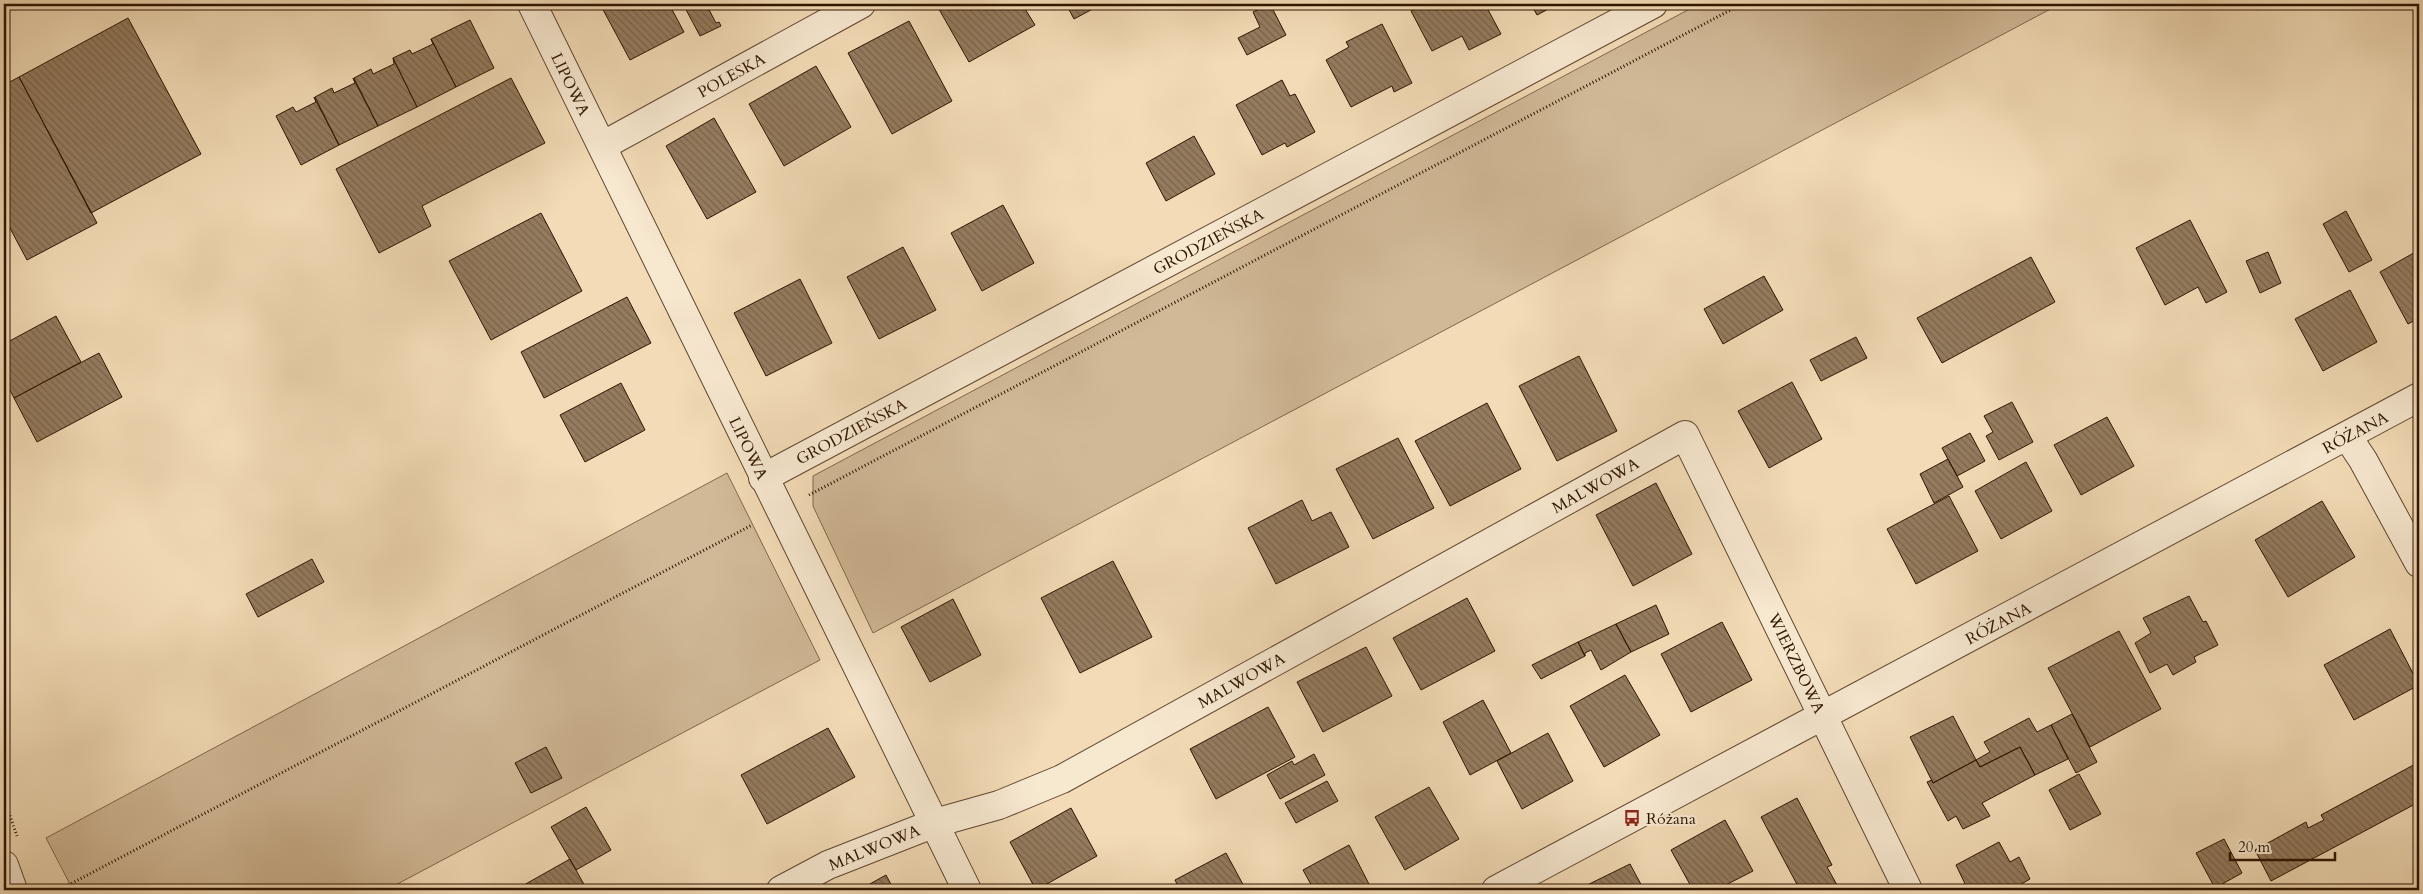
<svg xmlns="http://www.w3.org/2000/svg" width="2423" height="894" font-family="Cardo,serif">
<defs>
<pattern id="building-back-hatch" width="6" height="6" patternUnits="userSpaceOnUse" patternTransform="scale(1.25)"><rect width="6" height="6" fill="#947c5f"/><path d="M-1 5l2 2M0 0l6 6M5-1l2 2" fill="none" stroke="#79644c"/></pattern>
</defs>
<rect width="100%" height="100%" fill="#f2dbb6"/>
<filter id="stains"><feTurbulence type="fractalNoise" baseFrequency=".004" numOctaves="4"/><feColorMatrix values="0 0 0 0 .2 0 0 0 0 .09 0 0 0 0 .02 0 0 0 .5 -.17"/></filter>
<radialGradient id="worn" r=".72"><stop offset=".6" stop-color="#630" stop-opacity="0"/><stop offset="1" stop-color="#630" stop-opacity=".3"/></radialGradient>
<path fill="#d1b997" stroke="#80674c" d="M 1699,4 L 2060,4 L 873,633 L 813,506 L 813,476 Z
M 727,473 L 820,660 L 386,890 L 73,890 L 46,838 Z"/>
<path fill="url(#building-back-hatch)" stroke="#2e1500" d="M 600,4 L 669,4 L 684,32 L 630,60 Z
M 683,4 L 706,4 L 716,23 L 719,22 L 721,26 L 700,36 Z
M 936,4 L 1022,4 L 1035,25 L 969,62 Z
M 1066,4 L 1102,4 L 1074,19 Z
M 1270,4 L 1286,35 L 1247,55 L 1238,38 L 1260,27 L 1253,12 Z
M 1426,4 L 1485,4 L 1501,34 L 1469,50 L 1462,36 L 1432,51 L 1411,11 Z
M 1531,4 L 1558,4 L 1537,15 Z
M 128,18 L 201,154 L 91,213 L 19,77 Z
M 470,20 L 494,68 L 456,87 L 431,39 Z
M 909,21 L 952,101 L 892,134 L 848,53 Z
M 1382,24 L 1412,83 L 1394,92 L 1392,86 L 1351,107 L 1326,60 L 1349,47 L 1346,42 Z
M 431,39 L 456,87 L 417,107 L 393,58 L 410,50 L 412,54 L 433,44 Z
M 393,58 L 417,107 L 378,126 L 354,78 L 371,69 L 373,74 L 394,64 Z
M 816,66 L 851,127 L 784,166 L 749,104 Z
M 19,77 L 97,223 L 27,260 L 4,217 L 4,85 Z
M 353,78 L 378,126 L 339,145 L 315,97 L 332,88 L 334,93 L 355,83 Z
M 511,78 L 545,143 L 422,206 L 431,226 L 379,253 L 336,169 Z
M 1282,80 L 1290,96 L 1295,94 L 1315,132 L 1287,147 L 1285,143 L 1262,155 L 1236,105 Z
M 314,97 L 339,145 L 301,165 L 276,116 L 293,107 L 296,112 L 316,102 Z
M 714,118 L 756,192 L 707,219 L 666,146 Z
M 1194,136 L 1215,174 L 1166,201 L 1146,163 Z
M 1003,205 L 1034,263 L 982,291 L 951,233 Z
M 2346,211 L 2372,260 L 2349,272 L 2323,224 Z
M 541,213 L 582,291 L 491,340 L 449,261 Z
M 2190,220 L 2227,292 L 2206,303 L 2198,287 L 2165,305 L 2136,248 Z
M 903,247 L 936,310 L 879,339 L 847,277 Z
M 2419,250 L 2419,318 L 2408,324 L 2380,272 Z
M 2268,252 L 2281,283 L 2260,293 L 2246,261 Z
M 2031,257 L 2055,302 L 1942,363 L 1917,318 Z
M 1764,276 L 1783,310 L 1723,344 L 1704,309 Z
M 800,279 L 832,343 L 766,376 L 734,313 Z
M 2350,290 L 2377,342 L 2323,371 L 2295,319 Z
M 627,297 L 651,343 L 544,398 L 521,352 Z
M 56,316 L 81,362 L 14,398 L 4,378 L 4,344 Z
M 1856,337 L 1867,358 L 1821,381 L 1810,360 Z
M 99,353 L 122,397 L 37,442 L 14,398 Z
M 1579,356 L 1617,431 L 1557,461 L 1519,386 Z
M 1792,382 L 1822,439 L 1769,468 L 1738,411 Z
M 621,383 L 645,430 L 585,462 L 560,415 Z
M 2012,402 L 2033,442 L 1999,460 L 1986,436 L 1993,432 L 1984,416 Z
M 1487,403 L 1521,469 L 1450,506 L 1415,441 Z
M 2107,417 L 2134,466 L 2081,495 L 2054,445 Z
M 1970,433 L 1985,461 L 1957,476 L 1942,448 Z
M 1398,438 L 1434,508 L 1373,539 L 1336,469 Z
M 1948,459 L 1963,487 L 1934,503 L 1920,474 Z
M 2026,462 L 2052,511 L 2001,539 L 1975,491 Z
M 1656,483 L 1692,554 L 1633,586 L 1596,515 Z
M 1949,496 L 1978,551 L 1916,584 L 1887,529 Z
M 1302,500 L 1312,521 L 1331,512 L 1349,547 L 1276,584 L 1248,528 Z
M 2322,501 L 2355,557 L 2288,597 L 2255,540 Z
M 312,559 L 324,582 L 258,617 L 246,594 Z
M 1113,561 L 1152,637 L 1080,673 L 1041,598 Z
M 2189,596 L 2203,622 L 2206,621 L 2218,645 L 2194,657 L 2196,662 L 2173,675 L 2167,664 L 2150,673 L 2135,643 L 2151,633 L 2143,618 Z
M 1467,598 L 1495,651 L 1421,690 L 1393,638 Z
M 953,599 L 981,655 L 930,682 L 901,627 Z
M 1656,605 L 1669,634 L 1631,652 L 1616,624 Z
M 1722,622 L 1752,680 L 1691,712 L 1661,654 Z
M 1616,624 L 1631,652 L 1601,670 L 1591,650 L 1585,653 L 1585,656 L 1578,642 Z
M 2390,629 L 2419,685 L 2354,720 L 2324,665 Z
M 2119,631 L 2161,709 L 2090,747 L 2048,668 Z
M 1578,642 L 1585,656 L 1541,679 L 1532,665 Z
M 1366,647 L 1392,696 L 1323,732 L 1297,682 Z
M 1625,675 L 1660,735 L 1604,767 L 1570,706 Z
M 1483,700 L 1511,753 L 1470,775 L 1443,722 Z
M 1268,707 L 1295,757 L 1216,799 L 1190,749 Z
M 2072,714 L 2097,762 L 2076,773 L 2051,725 Z
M 1953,716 L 1976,760 L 1933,783 L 1910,737 Z
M 2029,718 L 2037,732 L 2051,725 L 2068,759 L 2035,775 L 2020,747 L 1980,767 L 1976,760 L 1990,752 L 1984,742 Z
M 828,728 L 855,777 L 767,824 L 741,775 Z
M 1548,733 L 1573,781 L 1522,809 L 1497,761 Z
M 546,747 L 562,778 L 531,793 L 515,763 Z
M 2020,747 L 2035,775 L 1982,803 L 1990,816 L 1963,829 L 1956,816 L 1948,821 L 1927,782 L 1932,780 L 1933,783 L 1976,760 L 1980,767 Z
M 1314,754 L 1325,775 L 1280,799 L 1267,775 L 1292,761 L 1294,765 Z
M 2419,762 L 2419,802 L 2271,881 L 2255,850 L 2306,822 L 2308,828 L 2324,820 L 2321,815 Z
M 2079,774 L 2101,814 L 2070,830 L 2049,790 Z
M 1327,781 L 1338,801 L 1296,823 L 1285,803 Z
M 1429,787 L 1459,839 L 1405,870 L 1375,817 Z
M 1797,798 L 1832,865 L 1827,867 L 1837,885 L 1827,890 L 1800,890 L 1761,817 Z
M 586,807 L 611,850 L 576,870 L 551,827 Z
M 1071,808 L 1097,856 L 1036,890 L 1010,842 Z
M 1725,820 L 1753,871 L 1716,890 L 1693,890 L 1671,850 Z
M 2224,839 L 2242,873 L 2215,888 L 2196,853 Z
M 1999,842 L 2010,862 L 2019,857 L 2030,879 L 2018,886 L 2019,888 L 2016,890 L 1968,890 L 1956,865 Z
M 1349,845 L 1371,888 L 1367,890 L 1314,890 L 1303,870 Z
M 1226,853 L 1246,890 L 1180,890 L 1175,880 Z
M 570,859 L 587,890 L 515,890 Z
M 1630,864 L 1644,890 L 1577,890 Z
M 886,875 L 894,890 L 859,890 Z"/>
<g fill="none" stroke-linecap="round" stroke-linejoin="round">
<g stroke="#5f462e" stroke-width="30">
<path id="minor" d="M 532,4 L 967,890
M 602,146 L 861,4
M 2347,436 L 2363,460 L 2419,563
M 763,478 L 1653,4
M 4,865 L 13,890
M 781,890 L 828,865 L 935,823 L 999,805 L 1062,779 L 1685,435 L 1908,890
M 1496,890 L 2419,397"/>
</g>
<path stroke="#2e1500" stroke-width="3" stroke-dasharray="1 2.5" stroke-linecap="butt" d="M 809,495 L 1742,4
M 4,799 L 17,836
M 59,890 L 752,525"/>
<use href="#minor" stroke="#f7e8d0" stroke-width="28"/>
</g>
<defs>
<g id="bus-bare" transform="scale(1.35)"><path d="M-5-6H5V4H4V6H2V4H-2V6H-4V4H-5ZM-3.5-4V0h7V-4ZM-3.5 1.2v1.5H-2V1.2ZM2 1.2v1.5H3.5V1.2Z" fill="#8f2418" stroke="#f7e8d0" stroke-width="2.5" paint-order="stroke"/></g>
</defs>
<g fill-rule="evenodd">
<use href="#bus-bare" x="1632" y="818"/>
</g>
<g text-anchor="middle" stroke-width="4" stroke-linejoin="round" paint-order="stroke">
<g font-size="16" fill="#2e1500" stroke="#f7e8d0">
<text transform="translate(731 75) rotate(-29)" y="6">POLESKA</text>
<text transform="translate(571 84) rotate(64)" y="6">LIPOWA</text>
<text transform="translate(1208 241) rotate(-28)" y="6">GRODZIEŃSKA</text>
<text transform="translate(851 431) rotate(-28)" y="6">GRODZIEŃSKA</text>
<text transform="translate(2355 432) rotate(-28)" y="6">RÓŻANA</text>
<text transform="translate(749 448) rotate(64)" y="6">LIPOWA</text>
<text transform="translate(1595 485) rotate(-29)" y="6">MALWOWA</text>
<text transform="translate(1998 623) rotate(-28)" y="6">RÓŻANA</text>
<text transform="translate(1797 663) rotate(64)" y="6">WIERZBOWA</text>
<text transform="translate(1241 680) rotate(-29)" y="6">MALWOWA</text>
<text transform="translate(874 847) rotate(-22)" y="6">MALWOWA</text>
</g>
<g font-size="16" fill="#2e1500" stroke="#f7e8d0" text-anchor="start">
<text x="1646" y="824">Różana</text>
</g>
</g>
<rect width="2423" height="894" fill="none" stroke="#f2dbb6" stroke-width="20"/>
<rect x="5" y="5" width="2413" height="884" fill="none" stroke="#2e1500" stroke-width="2.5"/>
<rect x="10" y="10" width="2403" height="874" fill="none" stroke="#2e1500"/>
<path d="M2230 852v8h105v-8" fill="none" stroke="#2e1500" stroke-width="2.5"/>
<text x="2238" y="852" font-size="15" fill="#2e1500" stroke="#f7e8d0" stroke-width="4" paint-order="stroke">20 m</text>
<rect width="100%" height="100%" filter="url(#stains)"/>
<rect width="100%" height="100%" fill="url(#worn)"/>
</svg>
